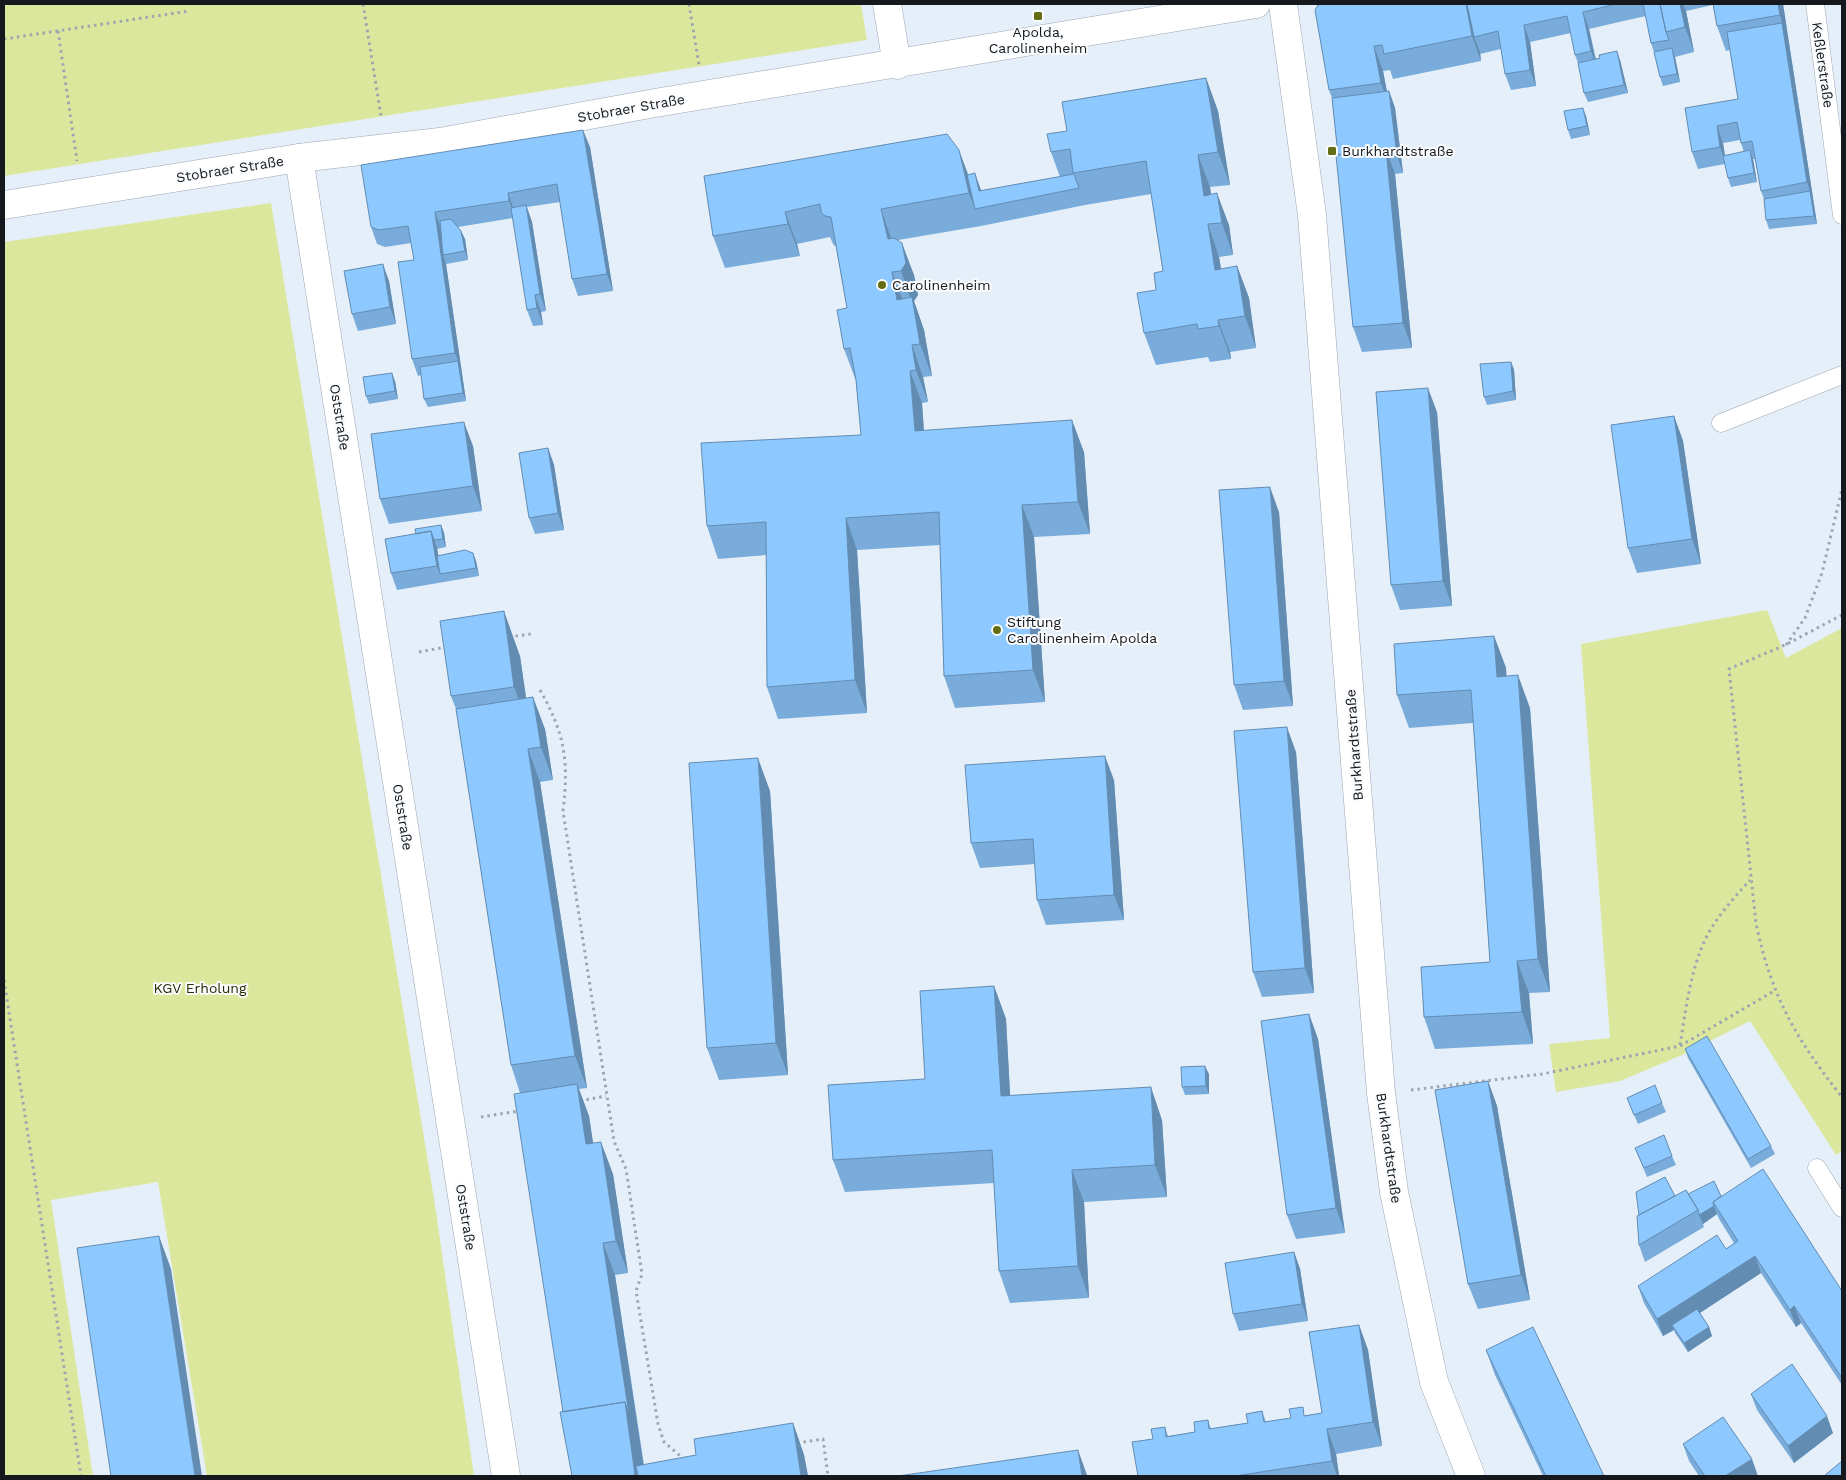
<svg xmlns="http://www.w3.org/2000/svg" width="1846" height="1480" font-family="'Work Sans',sans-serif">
<rect width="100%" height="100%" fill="#e4eff9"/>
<path fill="#dce79e" d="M 4,4 L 861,4 L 867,40 L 4,176 Z
M 271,203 L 435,1205 L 474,1476 L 207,1476 L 158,1182 L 51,1200 L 93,1476 L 4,1476 L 4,242 Z
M 1767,610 L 1786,658 L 1842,628 L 1842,1151 L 1836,1155 L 1750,1021 L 1682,1055 L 1620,1081 L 1556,1092 L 1549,1044 L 1610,1038 L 1581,644 Z"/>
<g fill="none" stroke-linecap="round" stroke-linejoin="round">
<g stroke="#9ea7b1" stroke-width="19">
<path id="lane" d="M 1815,4 L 1842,215
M 1721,423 L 1842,375
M 1817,1168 L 1842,1208"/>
</g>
<g stroke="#9ea7b1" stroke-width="29">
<path id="street" d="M 299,158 L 506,1476"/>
</g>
<g stroke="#9ea7b1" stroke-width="29">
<path id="secondary" d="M 887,4 L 897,65
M 1283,4 L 1312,215 L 1381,1093 L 1394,1192 L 1434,1382 L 1471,1476
M 4,205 L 299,158 L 440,142 L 655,103 L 1256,4"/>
</g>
<path stroke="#9da6ae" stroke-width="3" stroke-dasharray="2.5 4" stroke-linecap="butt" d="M 363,4 L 381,116
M 689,4 L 699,65
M 58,31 L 77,161
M 4,39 L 189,11
M 1842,615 L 1785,645 L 1729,669 L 1756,923 C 1771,996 1796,1039 1842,1097
M 509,637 L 531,634
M 1786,645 L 1805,618 L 1822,573 L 1842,489
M 419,652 L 446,647
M 540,690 C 565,734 569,761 563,811 L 614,1141 L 626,1169 L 642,1274 L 636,1291 L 658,1424 L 664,1442 L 685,1460
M 4,980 L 81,1476
M 1680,1045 C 1686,1009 1690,971 1706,938 C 1717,916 1734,898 1750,880
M 1411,1090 L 1542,1074 L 1680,1046 L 1774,991
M 580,1101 L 606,1096
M 481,1117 L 519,1111
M 797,1443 L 823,1439 L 828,1476"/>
<use href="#lane" stroke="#fff" stroke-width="18"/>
<use href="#street" stroke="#fff" stroke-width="28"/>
<use href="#secondary" stroke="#fff" stroke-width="28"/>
</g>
<path fill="#79acda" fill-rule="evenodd" d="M 1322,4 L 1783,4 L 1817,224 L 1769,229 L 1766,220 L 1764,199 L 1761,191 L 1755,159 L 1753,159 L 1757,182 L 1731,187 L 1728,178 L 1725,164 L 1698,169 L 1692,152 L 1738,99 L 1730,50 L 1726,51 L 1717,26 L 1713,5 L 1686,11 L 1694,52 L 1675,57 L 1680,82 L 1663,86 L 1660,77 L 1654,52 L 1651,43 L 1646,16 L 1619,22 L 1589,29 L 1596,59 L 1620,60 L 1628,93 L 1588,102 L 1584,93 L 1578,63 L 1575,55 L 1571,33 L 1530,42 L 1536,86 L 1511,90 L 1505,74 L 1501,49 L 1480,54 L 1480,52 L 1481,61 L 1393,79 L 1390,70 L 1383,71 L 1387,92 L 1389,91 L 1395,108 L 1403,173 L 1395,174 L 1412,348 L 1362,352 L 1353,327 L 1338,155 L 1332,98 L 1329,90 ZM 1740,140 L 1744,152 L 1725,155 L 1723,143 Z
M 1206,78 L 1218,111 L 1230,185 L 1210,187 L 1211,194 L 1229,225 L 1233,255 L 1219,257 L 1221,269 L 1237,266 L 1249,298 L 1256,348 L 1230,352 L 1231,359 L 1210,362 L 1208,357 L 1156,365 L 1144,333 L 1156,290 L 1163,271 L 1151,194 L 1085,205 L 981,226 L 898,240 L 914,275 L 918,295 L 914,301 L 924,330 L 932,376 L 923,377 L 928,402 L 922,403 L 924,431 L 1084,452 L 1090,534 L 1034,537 L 1045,702 L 955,708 L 944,676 L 940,545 L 857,550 L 867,713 L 778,719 L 767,687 L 766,555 L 718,559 L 707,526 L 861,435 L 856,381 L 844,349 L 847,308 L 836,247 L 833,244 L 830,237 L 797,244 L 800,256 L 725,268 L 713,236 L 704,176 L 968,175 L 981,191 L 1060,177 L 1051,152 L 1067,131 Z
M 1586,116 L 1590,135 L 1571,139 L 1568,130 Z
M 590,147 L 613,291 L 578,296 L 572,279 L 560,202 L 527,207 L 532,222 L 546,311 L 541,312 L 543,325 L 533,326 L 527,310 L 513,218 L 458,227 L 461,231 L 465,239 L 468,260 L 446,264 L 466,401 L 428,407 L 424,399 L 421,375 L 418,376 L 412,359 L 414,260 L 411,243 L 385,247 L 377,244 L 371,227 Z
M 389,281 L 396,324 L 358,331 L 352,314 Z
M 1511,362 L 1514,370 L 1516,400 L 1487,405 L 1484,397 Z
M 395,381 L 398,399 L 369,404 L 366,396 Z
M 1437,412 L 1452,606 L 1400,610 L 1391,585 Z
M 1674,416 L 1683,441 L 1701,564 L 1637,573 L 1628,548 Z
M 473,446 L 482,511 L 389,524 L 380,499 Z
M 548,448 L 554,465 L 564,530 L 535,534 L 529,518 Z
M 1279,512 L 1293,706 L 1243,710 L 1234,685 Z
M 441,525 L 444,533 L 446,547 L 437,549 L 438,556 L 473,553 L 476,561 L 479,576 L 397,590 L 391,573 L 416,534 Z
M 1494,636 L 1506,668 L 1506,676 L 1530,708 L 1550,992 L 1529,993 L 1533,1044 L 1435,1049 L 1424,1017 L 1490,962 L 1473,723 L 1409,728 L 1397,695 Z
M 520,656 L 526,698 L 545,729 L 553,780 L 540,782 L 587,1088 L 579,1089 L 589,1116 L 593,1143 L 613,1174 L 628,1273 L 615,1275 L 644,1465 L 696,1455 L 793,1423 L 804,1455 L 808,1476 L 572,1476 L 563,1412 L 520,1093 L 511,1065 L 456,709 L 451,696 Z
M 1296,752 L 1314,993 L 1262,997 L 1253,972 Z
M 1114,780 L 1124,920 L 1046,925 L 1037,900 L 1035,864 L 980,868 L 971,843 Z
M 770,791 L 788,1075 L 719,1080 L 707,1048 Z
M 994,986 L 1006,1019 L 1010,1096 L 1162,1120 L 1167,1197 L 1084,1202 L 1089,1298 L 1010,1303 L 999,1271 L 994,1183 L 845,1192 L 833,1160 L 925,1079 Z
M 1309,1014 L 1318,1039 L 1345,1233 L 1296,1239 L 1287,1215 Z
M 1685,1049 L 1771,1146 L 1775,1154 L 1751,1168 L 1688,1058 Z
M 1209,1074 L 1209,1094 L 1185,1095 L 1182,1087 Z
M 1488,1081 L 1497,1106 L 1530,1300 L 1478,1309 L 1468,1284 Z
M 1627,1098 L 1662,1103 L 1666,1112 L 1638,1124 Z
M 1635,1148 L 1672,1156 L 1676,1165 L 1647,1177 Z
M 1688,1194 L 1721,1196 L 1842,1291 L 1842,1385 L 1801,1323 L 1796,1327 L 1761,1273 L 1700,1313 L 1709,1327 L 1712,1336 L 1688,1352 L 1675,1333 L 1674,1330 L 1663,1336 L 1644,1303 L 1638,1286 L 1726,1249 L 1734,1243 L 1719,1219 L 1717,1214 L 1703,1224 L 1704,1227 L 1645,1262 L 1639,1245 L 1639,1215 L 1675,1196 Z
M 1294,1252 L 1300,1269 L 1308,1321 L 1239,1331 L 1233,1314 Z
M 1359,1325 L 1368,1350 L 1382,1446 L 1336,1454 L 1339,1476 L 1138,1476 L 1153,1439 L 1165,1427 L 1168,1436 L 1195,1432 L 1208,1420 L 1211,1429 L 1248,1423 L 1262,1411 L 1266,1422 L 1322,1413 Z
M 1486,1350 L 1604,1476 L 1543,1476 L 1495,1375 Z
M 1751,1394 L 1833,1433 L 1794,1463 L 1757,1410 Z
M 1683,1444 L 1758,1476 L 1698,1476 L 1699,1476 L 1689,1461 Z"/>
<path fill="#638cb2" d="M 1466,4 L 1470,4 L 1474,37 L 1480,52 L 1481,61 L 1472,36 Z
M 1680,4 L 1683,4 L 1686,11 L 1694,52 L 1685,27 Z
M 1778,4 L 1783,4 L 1817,224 L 1814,216 L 1810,191 L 1807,182 L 1782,23 L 1780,15 Z
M 1583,12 L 1589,29 L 1597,68 L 1591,51 Z
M 1524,25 L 1530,42 L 1536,86 L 1530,70 Z
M 1374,46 L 1383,71 L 1390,108 L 1381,83 Z
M 1672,48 L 1675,57 L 1680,82 L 1677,74 Z
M 1617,51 L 1620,60 L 1628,93 L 1624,85 Z
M 1206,78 L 1218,111 L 1230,185 L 1218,152 Z
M 1389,91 L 1395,108 L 1403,173 L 1397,156 Z
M 1583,108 L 1586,116 L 1590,135 L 1587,126 Z
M 1717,126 L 1723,143 L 1726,164 L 1720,147 Z
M 583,130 L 590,147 L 613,291 L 607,274 Z
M 1386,149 L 1395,174 L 1412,348 L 1403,323 Z
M 959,150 L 971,182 L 975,209 L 969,193 Z
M 1750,150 L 1753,159 L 1757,182 L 1754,173 Z
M 1198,155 L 1210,187 L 1215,224 L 1204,196 Z
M 975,173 L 981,190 L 985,208 L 979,191 Z
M 508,193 L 514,210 L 515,218 L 509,201 Z
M 1217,193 L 1229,225 L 1233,255 L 1222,223 Z
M 526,205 L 532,222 L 546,311 L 540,294 Z
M 881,209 L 892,241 L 899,271 L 888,239 Z
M 435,212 L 441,229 L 443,255 L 446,264 L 466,401 L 463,393 L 458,361 L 455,353 Z
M 785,212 L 797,244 L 800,256 L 788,224 Z
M 1208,224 L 1219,257 L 1227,302 L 1215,270 Z
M 461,231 L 465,239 L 468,260 L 465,251 Z
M 902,243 L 914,275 L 918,295 L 914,301 L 924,330 L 932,376 L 920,344 L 912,303 L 901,271 Z
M 383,264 L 389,281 L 396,324 L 390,307 Z
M 1237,266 L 1249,298 L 1256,348 L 1245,316 Z
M 892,272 L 904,304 L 897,300 Z
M 535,295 L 541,312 L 543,325 L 537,308 Z
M 1218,320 L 1230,352 L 1231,359 L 1219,326 Z
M 912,345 L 923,377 L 928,402 L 916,370 Z
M 1511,362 L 1514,370 L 1516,400 L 1513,391 Z
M 910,371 L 922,403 L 926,463 L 915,431 Z
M 392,373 L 395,381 L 398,399 L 395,391 Z
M 1428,388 L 1437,412 L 1452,606 L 1443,581 Z
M 1674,416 L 1683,441 L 1701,564 L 1692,539 Z
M 1072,420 L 1084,452 L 1090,534 L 1078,502 Z
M 464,422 L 473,446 L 482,511 L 473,486 Z
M 548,448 L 554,465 L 564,530 L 558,513 Z
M 1270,487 L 1279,512 L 1293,706 L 1284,681 Z
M 1022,505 L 1034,537 L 1045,702 L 1033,670 Z
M 846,518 L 857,550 L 867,713 L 855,680 Z
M 441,525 L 444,533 L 446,547 L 443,539 Z
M 431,531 L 437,548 L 442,574 L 440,574 L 437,566 Z
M 473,553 L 476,561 L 479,576 L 476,568 Z
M 504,611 L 520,656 L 531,732 L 514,687 Z
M 1494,636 L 1506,668 L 1509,709 L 1497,677 Z
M 1518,675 L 1530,708 L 1550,992 L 1538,959 Z
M 533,697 L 545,729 L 553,780 L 541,747 Z
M 1287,727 L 1296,752 L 1314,993 L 1305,968 Z
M 528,749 L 540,782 L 587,1088 L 575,1056 Z
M 1105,756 L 1114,780 L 1124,920 L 1114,895 Z
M 758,758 L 770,791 L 788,1075 L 776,1043 Z
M 1517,961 L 1529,993 L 1533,1044 L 1522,1012 Z
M 994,986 L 1006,1019 L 1012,1129 L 1001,1096 Z
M 1309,1014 L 1318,1039 L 1345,1233 L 1336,1208 Z
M 1205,1066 L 1209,1074 L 1209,1094 L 1206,1086 Z
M 1488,1081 L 1497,1106 L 1530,1300 L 1521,1275 Z
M 577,1084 L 589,1116 L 598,1176 L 586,1144 Z
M 1151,1087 L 1162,1120 L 1167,1197 L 1155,1165 Z
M 601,1142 L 613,1174 L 628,1273 L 616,1241 Z
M 1072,1170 L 1084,1202 L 1089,1298 L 1078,1266 Z
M 1714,1206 L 1717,1214 L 1703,1224 L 1699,1215 Z
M 159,1236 L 171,1269 L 202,1476 L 195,1476 Z
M 603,1243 L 615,1275 L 645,1476 L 635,1476 Z
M 1294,1252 L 1300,1269 L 1308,1321 L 1302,1304 Z
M 1755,1256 L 1761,1273 L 1675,1329 L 1672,1325 L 1674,1330 L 1663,1336 L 1657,1319 Z
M 1794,1306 L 1801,1323 L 1796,1327 L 1790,1310 Z
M 1359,1325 L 1368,1350 L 1382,1446 L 1373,1422 Z
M 1709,1327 L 1712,1336 L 1688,1352 L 1684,1343 Z
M 1827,1416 L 1833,1433 L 1794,1463 L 1788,1446 Z
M 793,1423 L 804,1455 L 808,1476 L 801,1476 Z
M 1327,1429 L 1336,1454 L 1339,1476 L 1337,1476 L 1332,1461 Z
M 1078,1450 L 1087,1475 L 1088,1476 L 1082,1476 Z
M 1752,1459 L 1758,1476 L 1725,1476 Z"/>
<path fill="#8dc8fe" stroke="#638cb2" d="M 1322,4 L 1466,4 L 1472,36 L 1384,54 L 1382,45 L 1374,46 L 1381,83 L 1329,90 L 1315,10 L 1318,5 Z
M 1467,4 L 1617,4 L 1583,12 L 1591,51 L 1575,55 L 1567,16 L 1524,25 L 1530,70 L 1505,74 L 1498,31 L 1474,37 Z
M 1643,4 L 1660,4 L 1666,32 L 1669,40 L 1651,43 Z
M 1660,4 L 1680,4 L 1685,27 L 1666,32 Z
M 1713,4 L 1778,4 L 1780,15 L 1717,26 Z
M 1782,23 L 1807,182 L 1761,191 L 1752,141 L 1741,143 L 1737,122 L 1717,126 L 1720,147 L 1692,152 L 1685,108 L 1738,99 L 1727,32 Z
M 1672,48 L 1677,74 L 1660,77 L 1654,52 Z
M 1617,51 L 1624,85 L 1584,93 L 1578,63 L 1600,58 L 1599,55 Z
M 1206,78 L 1218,152 L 1198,155 L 1204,196 L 1217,193 L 1222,223 L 1208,224 L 1215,270 L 1237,266 L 1245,316 L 1218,320 L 1219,326 L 1198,329 L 1197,324 L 1144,333 L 1137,293 L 1156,290 L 1154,273 L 1163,271 L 1146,161 L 1073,173 L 1070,149 L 1051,152 L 1047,134 L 1067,131 L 1062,102 Z
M 1389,91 L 1397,156 L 1389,157 L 1386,149 L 1338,155 L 1332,98 Z
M 1583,108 L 1587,126 L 1568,130 L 1564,111 Z
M 583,130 L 607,274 L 572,279 L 557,184 L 508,193 L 509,201 L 435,212 L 455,353 L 412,359 L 398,262 L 414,260 L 408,226 L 379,230 L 371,227 L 361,165 Z
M 947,134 L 959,150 L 969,193 L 881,209 L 888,239 L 894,238 L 902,243 L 906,263 L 901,271 L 892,272 L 897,300 L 912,297 L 920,344 L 912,345 L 916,370 L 910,371 L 915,431 L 1072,420 L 1078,502 L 1022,505 L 1033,670 L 944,676 L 939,512 L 846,518 L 855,680 L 767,687 L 766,522 L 707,526 L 701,443 L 861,435 L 856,380 L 850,348 L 844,349 L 837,310 L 847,308 L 831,217 L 825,216 L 821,212 L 820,204 L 785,212 L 788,224 L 713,236 L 704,176 Z
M 1386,149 L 1403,323 L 1353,327 L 1336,155 Z
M 1750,150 L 1754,173 L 1728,178 L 1723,156 Z
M 975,173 L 979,191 L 1074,174 L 1079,188 L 975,209 L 967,175 Z
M 1810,191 L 1814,216 L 1766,220 L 1764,199 Z
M 526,205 L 540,294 L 535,295 L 537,308 L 527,310 L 511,208 Z
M 451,219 L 461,231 L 465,251 L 443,255 L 440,221 Z
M 383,264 L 390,307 L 352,314 L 344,271 Z
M 458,361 L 463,393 L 424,399 L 420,367 Z
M 1511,362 L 1513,391 L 1484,397 L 1480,364 Z
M 392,373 L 395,391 L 366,396 L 363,377 Z
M 1428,388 L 1443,581 L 1391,585 L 1376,392 Z
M 1674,416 L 1692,539 L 1628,548 L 1611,425 Z
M 464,422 L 473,486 L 380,499 L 371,434 Z
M 548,448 L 558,513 L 529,518 L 519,453 Z
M 1270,487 L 1284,681 L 1234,685 L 1219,490 Z
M 441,525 L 443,539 L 434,540 L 431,531 L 416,534 L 415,529 Z
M 431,531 L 437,566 L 391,573 L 385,539 Z
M 465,550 L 473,553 L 476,568 L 440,574 L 437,556 Z
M 504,611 L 514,687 L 451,696 L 440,621 Z
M 1494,636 L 1497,677 L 1518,675 L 1538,959 L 1517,961 L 1522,1012 L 1424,1017 L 1421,967 L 1490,962 L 1471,690 L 1397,695 L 1394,644 Z
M 533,697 L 541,747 L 528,749 L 575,1056 L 511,1065 L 456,709 Z
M 1287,727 L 1305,968 L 1253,972 L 1234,731 Z
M 1105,756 L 1114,895 L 1037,900 L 1033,839 L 971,843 L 965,765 Z
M 758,758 L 776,1043 L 707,1048 L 689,763 Z
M 994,986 L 1001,1096 L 1151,1087 L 1155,1165 L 1072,1170 L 1078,1266 L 999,1271 L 992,1150 L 833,1160 L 828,1085 L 925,1079 L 920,991 Z
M 1309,1014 L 1336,1208 L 1287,1215 L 1261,1021 Z
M 1707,1036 L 1771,1146 L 1748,1159 L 1685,1049 Z
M 1205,1066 L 1206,1086 L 1182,1087 L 1181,1067 Z
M 1488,1081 L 1521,1275 L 1468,1284 L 1435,1090 Z
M 577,1084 L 586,1144 L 601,1142 L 616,1241 L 603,1243 L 629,1414 L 625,1402 L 563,1412 L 514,1094 Z
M 1655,1085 L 1662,1103 L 1634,1115 L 1627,1098 Z
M 1664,1135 L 1672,1156 L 1644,1168 L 1635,1148 Z
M 1763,1169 L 1842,1291 L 1842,1378 L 1794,1306 L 1790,1310 L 1755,1256 L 1657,1319 L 1638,1286 L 1717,1235 L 1726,1249 L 1738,1241 L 1713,1202 Z
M 1665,1177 L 1675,1196 L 1639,1215 L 1636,1192 Z
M 1714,1181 L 1721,1196 L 1713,1202 L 1714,1206 L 1699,1215 L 1698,1210 L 1688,1194 Z
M 1686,1190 L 1698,1210 L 1639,1245 L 1637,1216 Z
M 159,1236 L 195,1476 L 111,1476 L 77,1248 Z
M 1294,1252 L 1302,1304 L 1233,1314 L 1225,1263 Z
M 1697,1309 L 1709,1327 L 1684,1343 L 1672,1325 Z
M 1359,1325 L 1373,1422 L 1327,1429 L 1332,1461 L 1235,1476 L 1138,1476 L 1132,1442 L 1153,1439 L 1151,1429 L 1165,1427 L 1166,1437 L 1195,1432 L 1194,1422 L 1208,1420 L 1209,1429 L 1248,1423 L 1246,1414 L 1262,1411 L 1264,1422 L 1291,1418 L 1289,1409 L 1303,1407 L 1304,1416 L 1322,1413 L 1309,1332 Z
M 1533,1327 L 1604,1476 L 1546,1476 L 1486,1350 Z
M 1792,1364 L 1827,1416 L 1788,1446 L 1751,1394 Z
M 625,1402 L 635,1475 L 629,1476 L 572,1476 L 560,1412 Z
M 1723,1417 L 1752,1459 L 1725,1476 L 1705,1476 L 1683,1444 Z
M 793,1423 L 801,1476 L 638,1476 L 636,1466 L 696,1455 L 694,1439 Z
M 1078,1450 L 1082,1476 L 898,1476 Z
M 1842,1461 L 1842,1476 L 1824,1476 Z"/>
<g fill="#656d14" stroke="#f9fbfd" stroke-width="2">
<rect x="1033" y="11" width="10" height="10" rx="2.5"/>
<rect x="1327" y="146" width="10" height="10" rx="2.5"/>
<circle cx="882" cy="285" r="5"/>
<circle cx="997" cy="630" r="5"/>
</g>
<g text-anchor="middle" stroke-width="4" stroke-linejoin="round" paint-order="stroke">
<g font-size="14" fill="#15191d" stroke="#f9fbfd" text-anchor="start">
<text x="1038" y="37" text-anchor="middle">Apolda,<tspan x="1038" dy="16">Carolinenheim</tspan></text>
<text x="1342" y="156">Burkhardtstraße</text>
<text x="892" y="290">Carolinenheim</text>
<text x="1007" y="627">Stiftung<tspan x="1007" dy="16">Carolinenheim Apolda</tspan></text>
</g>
<g font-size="14" fill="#15191d" stroke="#f9fbfd">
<text transform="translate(1823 65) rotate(82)" y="5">Keßlerstraße</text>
<text transform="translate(631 108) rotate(-10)" y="5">Stobraer Straße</text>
<text transform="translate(230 169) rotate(-9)" y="5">Stobraer Straße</text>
<text transform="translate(340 417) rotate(81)" y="5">Oststraße</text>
<text transform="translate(1354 745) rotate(-94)" y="5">Burkhardtstraße</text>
<text transform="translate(403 817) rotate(81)" y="5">Oststraße</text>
<text transform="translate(1389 1148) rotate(82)" y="5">Burkhardtstraße</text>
<text transform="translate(466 1217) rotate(81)" y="5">Oststraße</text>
</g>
<g font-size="14" fill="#292d03" stroke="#f9fbfd">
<text x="200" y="993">KGV Erholung</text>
</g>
</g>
<rect width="1846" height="1480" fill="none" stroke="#15191d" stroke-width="10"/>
</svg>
